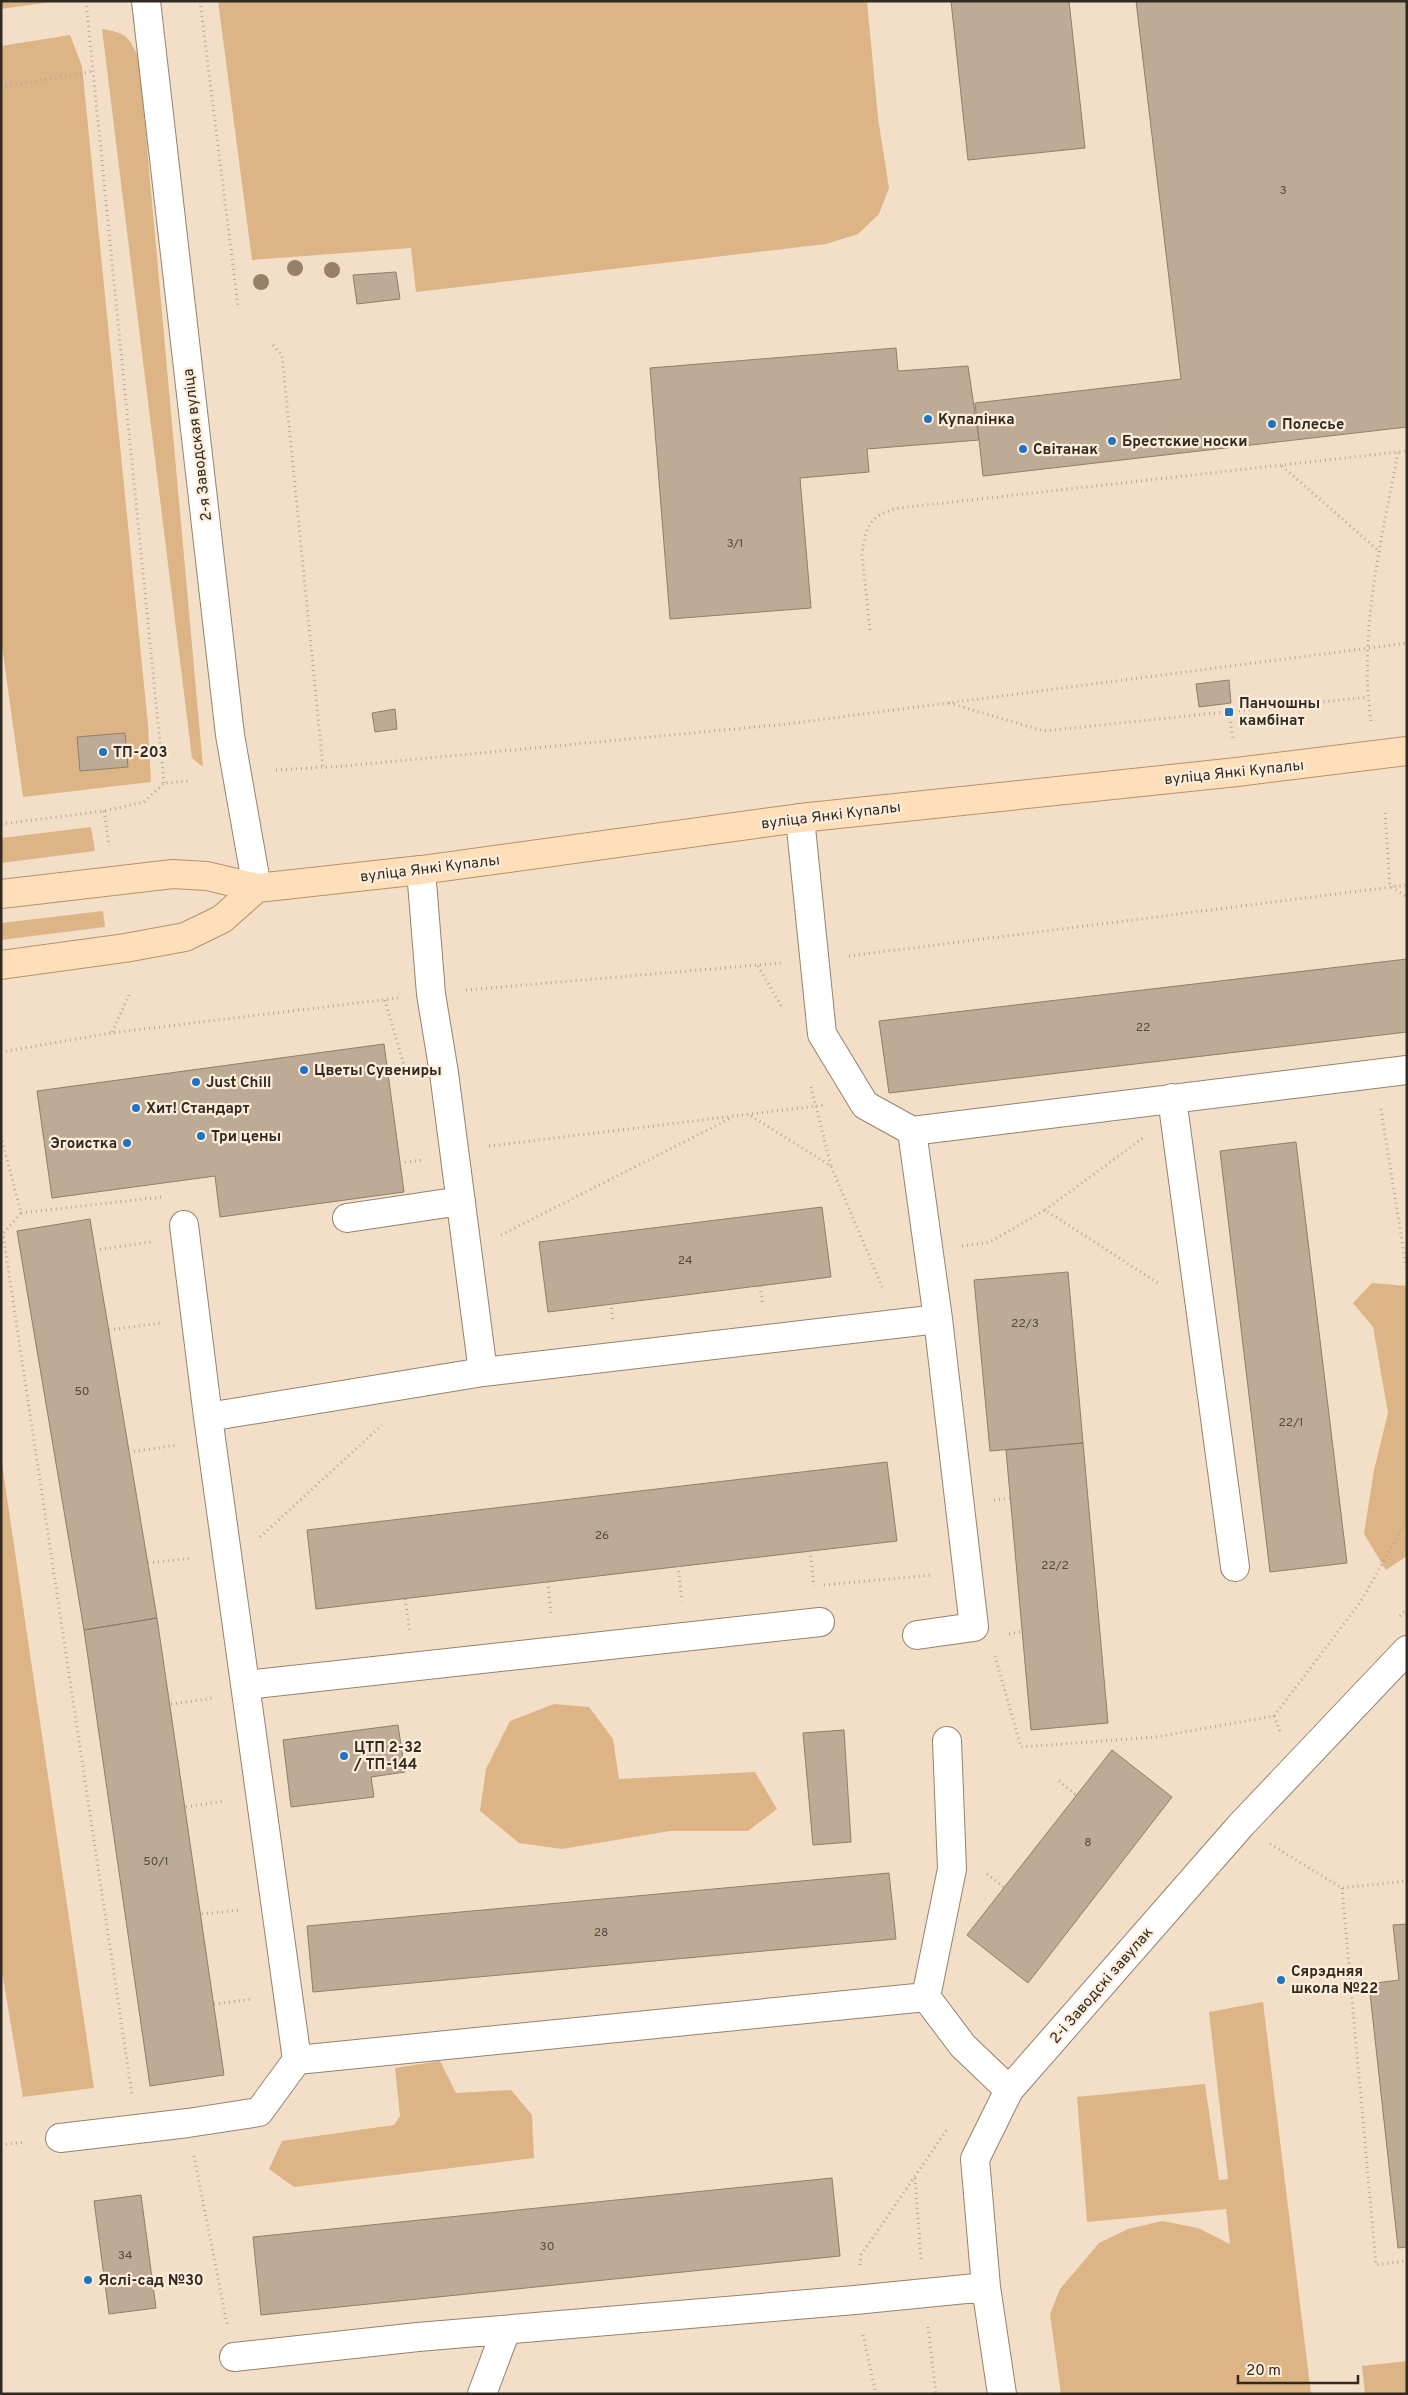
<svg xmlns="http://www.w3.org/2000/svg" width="1408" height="2395" font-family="Overpass,sans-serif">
<rect width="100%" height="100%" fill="#f3dfc8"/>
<path fill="#ddb485" d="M 1,1 L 58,1 L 1,9 Z
M 218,1 L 867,1 L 878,118 L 889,188 L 879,214 L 858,234 L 826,244 L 416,292 L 411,248 L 252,260 Z
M 102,29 C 127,33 128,36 139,58 L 203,767 L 192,758 Z
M 70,35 L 82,66 L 148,725 L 151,782 L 23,797 L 1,639 L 1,46 Z
M 91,827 L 95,851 L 1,863 L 1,838 Z
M 103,911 L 105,927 L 1,940 L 1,923 Z
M 1372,1283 L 1407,1286 L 1407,1556 L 1386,1570 L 1364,1534 L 1374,1470 L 1388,1413 L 1373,1327 L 1353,1303 Z
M 1,1457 L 94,2088 L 23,2097 L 1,1966 Z
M 554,1704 L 589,1707 L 613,1739 L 619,1779 L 755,1772 L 777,1809 L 748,1831 L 670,1831 L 562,1849 L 519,1843 L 480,1811 L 486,1769 L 510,1721 Z
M 1263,2002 L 1311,2394 L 1061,2394 L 1050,2314 L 1060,2289 L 1099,2243 L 1128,2229 L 1162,2221 L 1198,2228 L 1230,2244 L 1226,2209 L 1087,2222 L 1077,2097 L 1205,2084 L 1219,2180 L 1228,2179 L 1209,2012 Z
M 440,2061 L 456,2093 L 511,2090 L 532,2115 L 534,2158 L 294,2187 L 269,2169 L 282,2141 L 394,2125 L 400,2116 L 395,2068 Z
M 1407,2361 L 1407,2394 L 1365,2394 L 1362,2366 Z"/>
<path fill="#beab95" stroke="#907e6a" d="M 951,1 L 1069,1 L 1085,148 L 968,160 Z
M 1136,1 L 1407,1 L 1407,427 L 983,476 L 975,403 L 1181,379 Z
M 396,272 L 400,299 L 357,304 L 353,275 Z
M 896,348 L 898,371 L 968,366 L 979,440 L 867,449 L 869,472 L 800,478 L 811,608 L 670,619 L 650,368 Z
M 1229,680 L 1231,703 L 1199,707 L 1196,684 Z
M 395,709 L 397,729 L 375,732 L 372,713 Z
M 125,733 L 128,767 L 80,771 L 77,737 Z
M 1407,959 L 1407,1032 L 889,1093 L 879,1021 Z
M 384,1044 L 404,1192 L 220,1217 L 215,1176 L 52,1198 L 37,1091 Z
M 1296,1142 L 1347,1563 L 1270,1572 L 1220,1151 Z
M 822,1207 L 831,1277 L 548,1312 L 539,1242 Z
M 90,1219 L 157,1618 L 84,1630 L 17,1231 Z
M 1068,1272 L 1083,1443 L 990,1451 L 974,1280 Z
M 1083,1443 L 1108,1723 L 1031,1730 L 1006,1450 Z
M 887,1462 L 897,1541 L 316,1609 L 307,1530 Z
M 157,1618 L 224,2075 L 150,2086 L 84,1630 Z
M 398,1725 L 405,1772 L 371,1777 L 374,1797 L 291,1807 L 283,1740 Z
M 844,1730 L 851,1842 L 813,1845 L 803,1733 Z
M 1112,1750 L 1172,1797 L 1028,1983 L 967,1935 Z
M 889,1873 L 896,1939 L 313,1992 L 307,1926 Z
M 1407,1924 L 1407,2247 L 1398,2248 L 1369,1984 L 1399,1980 L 1393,1925 Z
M 832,2178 L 840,2256 L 261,2315 L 253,2237 Z
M 141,2195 L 156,2308 L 109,2314 L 94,2201 Z"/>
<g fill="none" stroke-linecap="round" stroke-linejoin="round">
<g stroke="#95826e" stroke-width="30">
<path id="minor" d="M 146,1 L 230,735 L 257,888
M 800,818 L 822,1034 L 865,1105 L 912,1131 L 1407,1070
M 1172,1098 L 1235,1567
M 912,1131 L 938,1319 L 974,1627 L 917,1635
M 347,1218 L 461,1201
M 184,1225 L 208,1417 L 297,2060
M 483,1372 L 938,1319
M 208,1417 L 483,1372 L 444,1073 L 431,994 L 421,870
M 246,1685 L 820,1622
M 926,1997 L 952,1869 L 947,1741
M 60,2138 L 188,2123 L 259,2112 L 297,2060 L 926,1997 L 963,2046 L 1009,2090
M 234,2357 L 418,2337 L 855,2300 L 986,2287
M 482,2394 L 506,2330
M 1002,2394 L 986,2287 L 975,2159 L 1009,2090 L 1241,1825 L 1407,1650"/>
</g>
<g stroke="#b69267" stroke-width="30">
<path id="major" d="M 1,894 L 173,874 L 207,876 L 257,888 L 421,870 L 800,818 L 1237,772 L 1407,751
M 1,965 L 125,948 L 185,937 L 222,919 L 257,888"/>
</g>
<path stroke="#b7a794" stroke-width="3" stroke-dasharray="1 4" stroke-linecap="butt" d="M 86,1 L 164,783
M 200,1 L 238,306
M 1,87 L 94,71
M 273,345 L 282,355 L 323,767
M 1282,466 L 1380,552
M 870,630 L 862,555 C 865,526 870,515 899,508 L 1407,451
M 949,703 L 1044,731 L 1368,697
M 1229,712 L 1233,739
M 1371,721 C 1358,633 1382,538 1398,452
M 276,770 L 344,766 L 787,724 L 1407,643
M 104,811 L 109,846
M 1385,813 L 1390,886 L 1407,897
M 1,824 L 104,811 L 144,802 L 164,783 L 190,781
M 849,956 L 1407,885
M 758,966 L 783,1009
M 466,990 L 781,963
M 385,1000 L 405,1069
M 112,1032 L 130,993
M 1,1052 L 111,1033 L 398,998
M 811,1087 L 831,1166
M 1381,1109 L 1407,1272
M 751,1116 L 831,1166 L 883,1289
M 1,1136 L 21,1213 L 3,1234 L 132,2094
M 489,1146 L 825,1105
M 400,1163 L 422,1160
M 1045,1210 L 1143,1138
M 21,1213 L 162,1197
M 501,1235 L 731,1118
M 962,1246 L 990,1242 L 1045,1210 L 1161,1285
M 95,1250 L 151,1242
M 760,1286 L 763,1305
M 611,1303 L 613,1323
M 109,1330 L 160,1323
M 129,1452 L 178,1445
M 994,1500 L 1011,1498
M 260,1537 L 382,1425
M 810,1551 L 814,1586
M 148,1563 L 192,1558
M 678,1566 L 682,1601
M 548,1582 L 551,1616
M 824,1585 L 932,1575
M 405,1599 L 410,1632
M 1400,1616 L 1407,1608
M 1009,1634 L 1023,1631
M 995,1656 L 1021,1747 L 1156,1737 L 1274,1716 L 1361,1601 L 1407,1520
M 171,1704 L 213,1698
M 1274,1716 L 1280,1732
M 1059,1781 L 1076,1795
M 186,1807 L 225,1801
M 1270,1844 L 1342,1888 L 1407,1881
M 987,1874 L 1004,1887
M 1342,1888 L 1376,2265 L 1407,2261
M 202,1914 L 241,1910
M 214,2004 L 253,1999
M 1,2145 L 25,2142
M 194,2156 L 227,2324
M 915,2178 L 921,2259
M 860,2265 L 861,2255 L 948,2128
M 928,2327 L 936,2394
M 863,2335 L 876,2394"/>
<use href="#minor" stroke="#fff" stroke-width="28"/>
<use href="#major" stroke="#fedfba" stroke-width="28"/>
</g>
<g fill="#968167">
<circle cx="295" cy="268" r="8"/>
<circle cx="332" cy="270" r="8"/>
<circle cx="261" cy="282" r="8"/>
</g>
<g fill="#1e74c2" stroke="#fdedda" stroke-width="2">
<circle cx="928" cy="419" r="5"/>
<circle cx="1272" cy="424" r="5"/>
<circle cx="1112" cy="441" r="5"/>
<circle cx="1023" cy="449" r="5"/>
<rect x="1224" y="707" width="10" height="10" rx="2.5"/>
<circle cx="103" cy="752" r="5"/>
<circle cx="304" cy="1070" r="5"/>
<circle cx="196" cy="1082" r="5"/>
<circle cx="136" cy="1108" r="5"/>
<circle cx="201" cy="1136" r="5"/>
<circle cx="127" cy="1143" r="5"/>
<circle cx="344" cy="1756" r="5"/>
<circle cx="1281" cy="1980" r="5"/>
<circle cx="88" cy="2280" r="5"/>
</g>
<g text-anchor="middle" stroke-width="4.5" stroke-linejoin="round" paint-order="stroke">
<g font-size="12" fill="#544a3e">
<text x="1283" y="194">3</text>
<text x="735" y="547">3/1</text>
<text x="1143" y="1031">22</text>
<text x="685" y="1264">24</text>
<text x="1025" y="1327">22/3</text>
<text x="82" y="1395">50</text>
<text x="1291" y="1426">22/1</text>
<text x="602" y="1539">26</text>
<text x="1055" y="1569">22/2</text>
<text x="1088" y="1846">8</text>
<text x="156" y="1865">50/1</text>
<text x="601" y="1936">28</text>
<text x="547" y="2250">30</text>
<text x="125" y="2259">34</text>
</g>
<g font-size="15" font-weight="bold" fill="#312a21" stroke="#fdedda" text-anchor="start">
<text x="938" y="424">Купалінка</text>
<text x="1282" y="429">Полесье</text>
<text x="1122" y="446">Брестские носки</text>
<text x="1033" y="454">Світанак</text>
<text x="1239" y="708">Панчошны<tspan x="1239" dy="17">камбінат</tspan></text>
<text x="113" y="757">ТП-203</text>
<text x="314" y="1075">Цветы Сувениры</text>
<text x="206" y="1087">Just Chill</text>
<text x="146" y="1113">Хит! Стандарт</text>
<text x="211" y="1141">Три цены</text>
<text x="117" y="1148" text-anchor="end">Эгоистка</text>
<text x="354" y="1752">ЦТП 2-32<tspan x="354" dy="17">/ ТП-144</tspan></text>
<text x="1291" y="1976">Сярэдняя<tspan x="1291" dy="17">школа №22</tspan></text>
<text x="98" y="2285">Яслі-сад №30</text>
</g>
<g font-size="15" fill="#312a21" stroke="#fdedda">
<text transform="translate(197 445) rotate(-97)" y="5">2-я Заводская вуліца</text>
<text transform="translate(1234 772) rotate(-6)" y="5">вуліца Янкі Купалы</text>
<text transform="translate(831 815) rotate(-7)" y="5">вуліца Янкі Купалы</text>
<text transform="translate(430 868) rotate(-7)" y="5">вуліца Янкі Купалы</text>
<text transform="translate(1101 1985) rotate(-49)" y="5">2-і Заводскі завулак</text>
</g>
</g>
<rect width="1408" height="2395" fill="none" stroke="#312a21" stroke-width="5"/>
<path d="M1238 2375v8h120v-8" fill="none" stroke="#312a21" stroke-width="2.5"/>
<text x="1246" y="2375" font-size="15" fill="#312a21" stroke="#fdedda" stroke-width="4" paint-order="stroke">20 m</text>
</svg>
